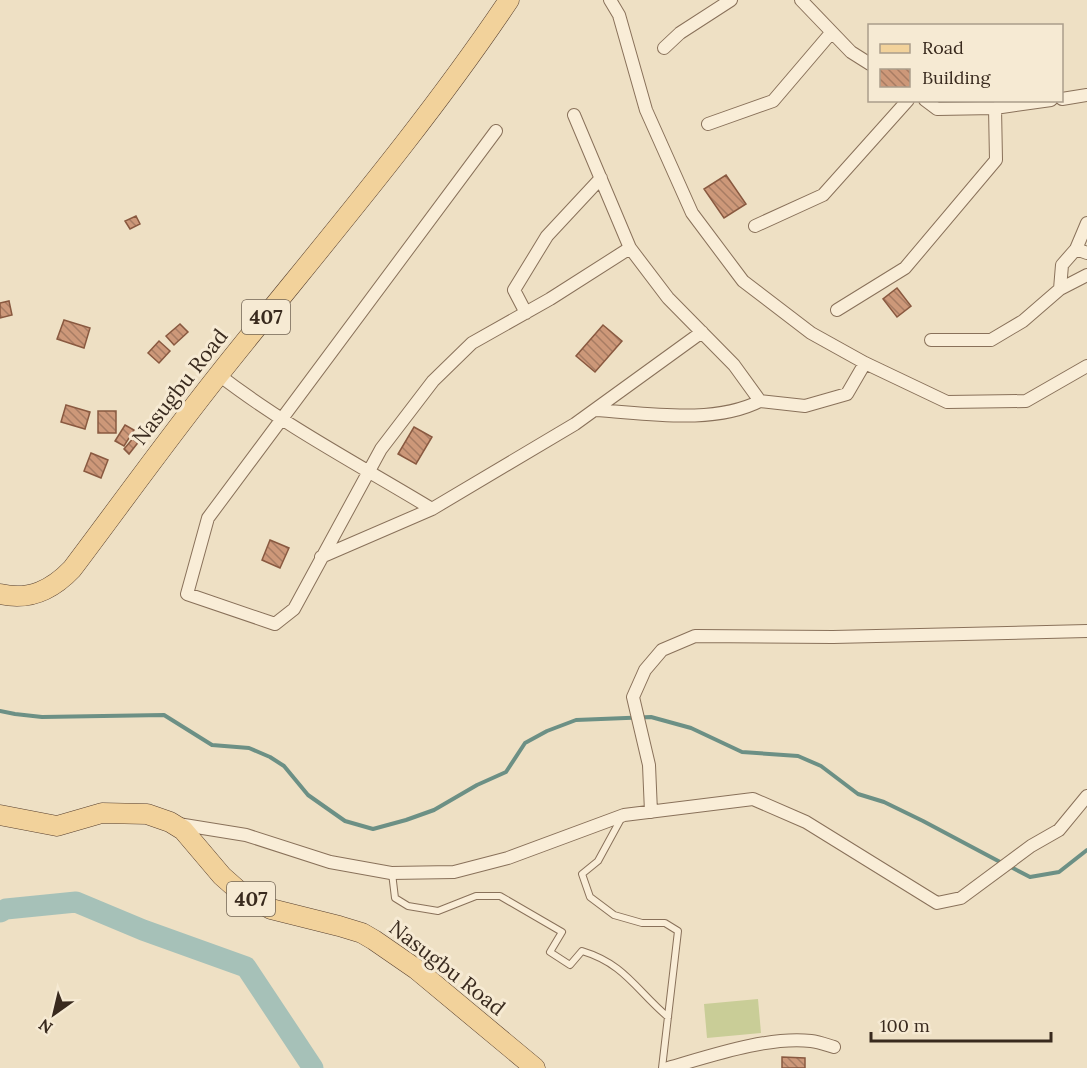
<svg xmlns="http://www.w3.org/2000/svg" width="1087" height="1068" font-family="Lora,serif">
<defs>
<pattern id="building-back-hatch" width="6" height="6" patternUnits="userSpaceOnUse" patternTransform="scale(1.5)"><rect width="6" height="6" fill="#cd9879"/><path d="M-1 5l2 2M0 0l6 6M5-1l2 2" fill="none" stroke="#a77c63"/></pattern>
</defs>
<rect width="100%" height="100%" fill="#eee0c4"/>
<path fill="#c9cd97" d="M 758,999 L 761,1033 L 707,1038 L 704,1004 Z"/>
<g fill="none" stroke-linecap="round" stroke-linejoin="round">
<path stroke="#6c9085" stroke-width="4" d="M 0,711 L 15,714 L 42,717 L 164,715 L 212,745 L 249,748 L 270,757 L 284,766 L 308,795 L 345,821 L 373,829 L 406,820 L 434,810 L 477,785 L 506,772 L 525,743 L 547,731 L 576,720 L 651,717 L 691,728 L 742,752 L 798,756 L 821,766 L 858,794 L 884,802 L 923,821 L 1002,863
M 1009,866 L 1030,877 L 1059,872 L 1087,850"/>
<path stroke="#a6c1b8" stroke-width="21" d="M 0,912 L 6,909 L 76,902 L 143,930 L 246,967 L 313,1068"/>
</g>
<path fill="url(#building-back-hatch)" stroke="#895940" stroke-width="1.5" d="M 726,175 L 746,204 L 724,218 L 704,189 Z
M 136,216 L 140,224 L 130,229 L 125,221 Z
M 897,288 L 911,306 L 897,317 L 883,299 Z
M 9,301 L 12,315 L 0,318 L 0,303 Z
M 64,320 L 90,328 L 84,348 L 57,339 Z
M 180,324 L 188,332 L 174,345 L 166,336 Z
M 603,325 L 622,341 L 595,372 L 576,356 Z
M 159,341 L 170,351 L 159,363 L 148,353 Z
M 66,405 L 90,412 L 85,429 L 61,422 Z
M 98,411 L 116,411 L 116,433 L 98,433 Z
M 125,425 L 134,430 L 124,446 L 115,441 Z
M 414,427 L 432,437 L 416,464 L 398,454 Z
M 135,436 L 140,440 L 129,454 L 124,449 Z
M 91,453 L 108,460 L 101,478 L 84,471 Z
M 270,540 L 289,548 L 280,568 L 262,560 Z
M 782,1057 L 805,1058 L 805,1068 L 782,1068 Z"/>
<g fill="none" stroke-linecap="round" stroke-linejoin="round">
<g stroke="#89715a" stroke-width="8">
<path id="lane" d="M 622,817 L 598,861 L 582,874 L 590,897 L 614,915 L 642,923 L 665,923 L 678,931 L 662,1068
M 392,873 L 395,898 L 408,906 L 438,911 L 476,896 L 500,896 L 562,932 L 550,952 L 570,965 L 582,951 C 625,964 636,990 668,1017"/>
</g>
<g stroke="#89715a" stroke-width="14">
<path id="street" d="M 610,0 L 619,15 L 646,110 L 692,213 L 743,281 L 811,333 L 865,363 L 947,402 L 1026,401 L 1087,366
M 801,0 L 851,52 L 870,64
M 664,48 L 680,33 L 731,0
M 1062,99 L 1087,95
M 925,100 L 937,109 L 995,108 L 1051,100
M 574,115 L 630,248 L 668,298 L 734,365 L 760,401 L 805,406 L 847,394 L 865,363
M 708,124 L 773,101 L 831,33
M 496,131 L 208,518 L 187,594 L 275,624 L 294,609 L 381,449 L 433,381 L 472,343 L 550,299 L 630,248
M 1087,223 L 1076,249 L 1087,253
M 755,226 L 823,195 L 908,100
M 1076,249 L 1062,265 L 1060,289 L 1087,275
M 837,310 L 905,268 L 996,160 L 995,108
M 526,313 L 514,290 L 547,236 L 601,178
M 931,340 L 991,340 L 1023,321 L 1060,289
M 219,375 C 285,426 361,466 432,509
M 595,410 C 646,413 713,425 760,401
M 321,557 L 432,509 L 575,424 L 702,332
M 651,812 L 649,765 L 633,697 L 645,670 L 662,650 L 695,636 L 833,637 L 1087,631
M 178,824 L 246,835 L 330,862 L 391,873 L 454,872 L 508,858 L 624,815 L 753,799 L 806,822 L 937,903 L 961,898 L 1031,846 L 1059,830 L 1087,796
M 668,1068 C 710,1056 768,1036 811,1041 C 819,1042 827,1045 834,1047"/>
</g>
<g stroke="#573f2e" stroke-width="21">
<path id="primary" d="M 0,594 C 29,601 52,590 72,569 C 121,504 169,437 220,373 C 318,250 421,131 509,0
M 0,815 L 57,826 L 102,813 L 147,814 L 170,822 L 183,830 L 222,876 L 239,891 L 271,909 L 339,926 L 362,933 L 374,940 L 416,969 L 535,1068"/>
</g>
<use href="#lane" stroke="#f9edd7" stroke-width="6"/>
<use href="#street" stroke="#f9edd7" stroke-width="12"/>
<use href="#primary" stroke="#f2d29b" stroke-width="20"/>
</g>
<g text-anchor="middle" stroke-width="6" stroke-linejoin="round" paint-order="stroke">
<g fill="#f6ead3" stroke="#726454" stroke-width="1.5">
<rect x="242" y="300" width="48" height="34" rx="4.5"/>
<rect x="227" y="882" width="48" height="34" rx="4.5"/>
</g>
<g font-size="20" font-weight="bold" fill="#392a1e">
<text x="266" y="324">407</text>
<text x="251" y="906">407</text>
</g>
<g font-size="21" fill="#392a1e" stroke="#f6ead3">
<text transform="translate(180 387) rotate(-52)" y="7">Nasugbu Road</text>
<text transform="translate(447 968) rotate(38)" y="7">Nasugbu Road</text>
</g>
</g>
<rect x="868" y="24" width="195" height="78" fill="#f6ead3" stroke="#aa9d8b" stroke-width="1.5"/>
<rect x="880" y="44" width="30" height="9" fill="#f2d29b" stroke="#aa9d8b" stroke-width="1.5"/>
<text x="922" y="54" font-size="18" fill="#392a1e">Road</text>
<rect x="880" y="69" width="30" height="18" fill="url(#building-back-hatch)" stroke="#aa9d8b" stroke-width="1.5"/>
<text x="922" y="84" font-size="18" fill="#392a1e">Building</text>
<g transform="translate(54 1014) rotate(214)" stroke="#f6ead3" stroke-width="4.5" paint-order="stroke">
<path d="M0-4.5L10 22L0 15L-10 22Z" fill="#392a1e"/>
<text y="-9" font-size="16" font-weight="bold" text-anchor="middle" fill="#392a1e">N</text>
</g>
<path d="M871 1032v9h180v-9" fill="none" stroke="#392a1e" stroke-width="3"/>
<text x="880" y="1032" font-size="18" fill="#392a1e" stroke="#f6ead3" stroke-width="4.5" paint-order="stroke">100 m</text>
</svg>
